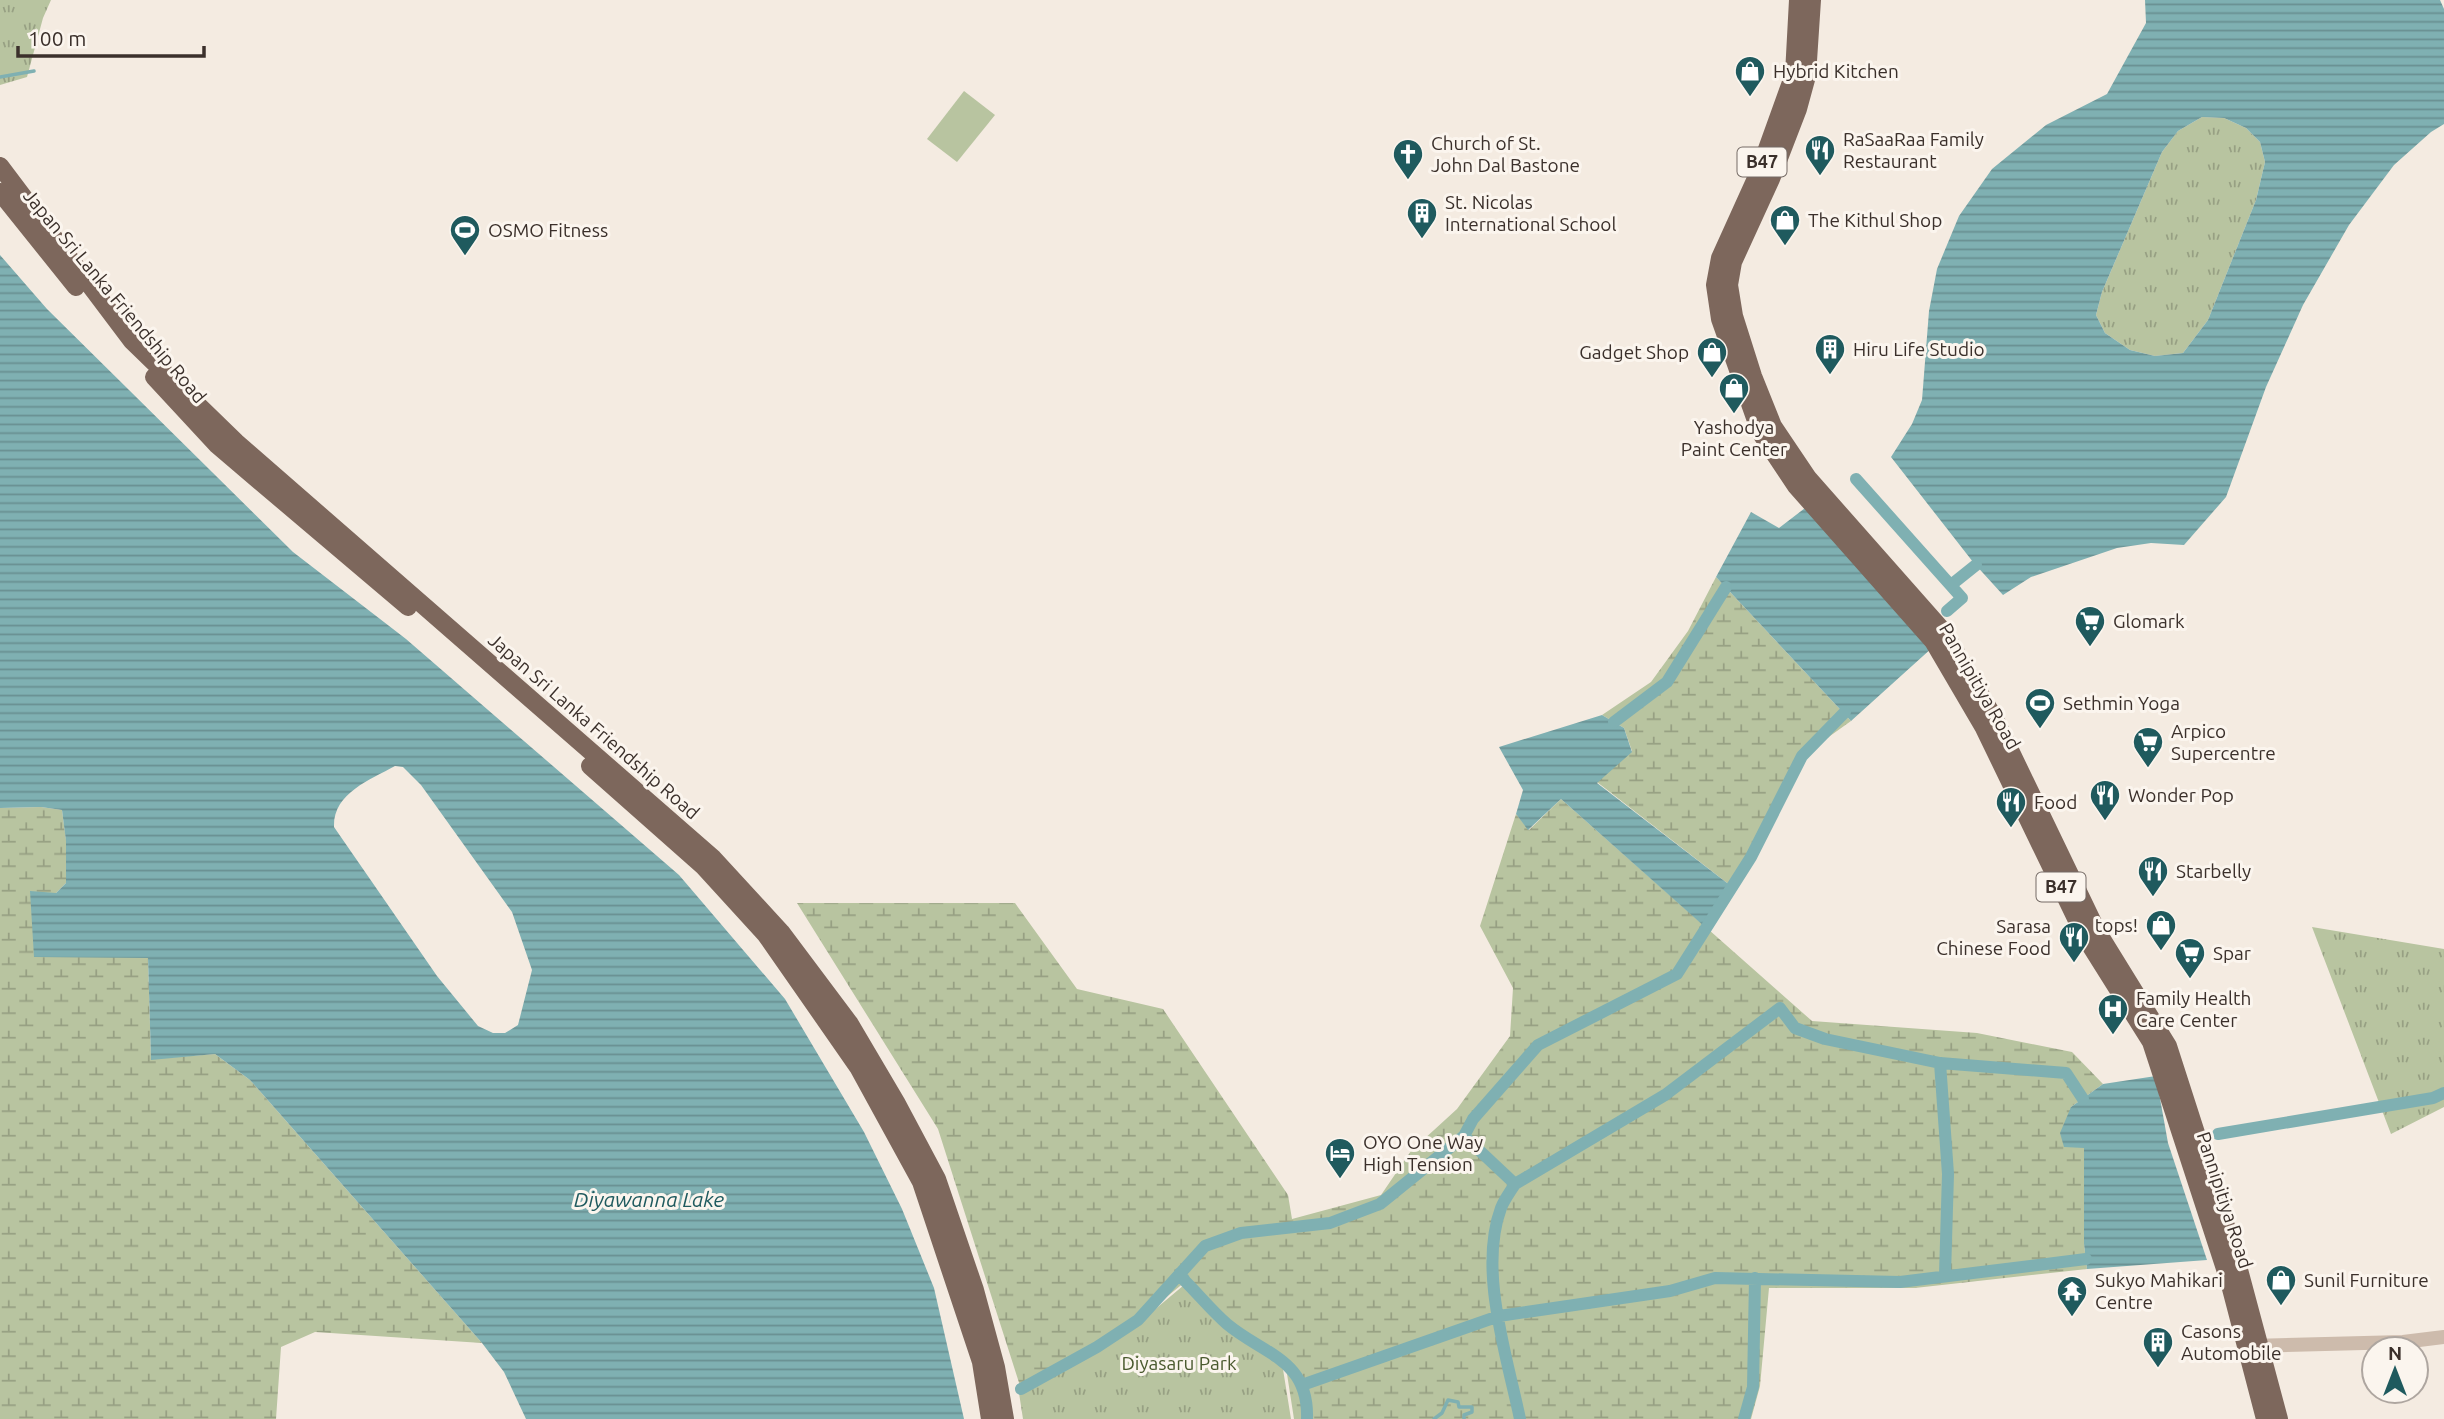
<svg xmlns="http://www.w3.org/2000/svg" width="2444" height="1419" font-family="Ubuntu,sans-serif">
<defs>
<pattern id="grass-tufts" width="24" height="20" patternUnits="userSpaceOnUse" patternTransform="scale(1.75)"><rect width="24" height="20" fill="#b8c4a0"/><path d="M3 7l-1-3M5 7V3M7 7l1-3M15 17l-1-3M17 17v-4M19 17l1-3" fill="none" stroke="#97a083"/></pattern>
<pattern id="wetland-marsh" width="20" height="14" patternUnits="userSpaceOnUse" patternTransform="scale(1.75)"><rect width="20" height="14" fill="#b8c4a0"/><path d="M1 5h8M5 5V1M11 12h8M15 12V8" fill="none" stroke="#97a083"/></pattern>
<pattern id="water-rules" width="6" height="5" patternUnits="userSpaceOnUse" patternTransform="scale(1.75)"><rect width="6" height="5" fill="#7fb0b2"/><path d="M0 2.5h6" fill="none" stroke="#699091"/></pattern>
</defs>
<rect width="100%" height="100%" fill="#f4ebe1"/>
<path fill="url(#grass-tufts)" d="M 0,0 L 51,0 L 43,18 L 27,77 L 0,85 Z
M 2202,117 L 2224,118 L 2246,128 L 2260,142 L 2265,162 L 2256,200 L 2208,320 L 2183,353 L 2155,356 L 2130,350 L 2105,333 L 2096,315 L 2102,292 L 2162,152 L 2178,131 Z
M 2312,927 L 2444,949 L 2444,1107 L 2391,1134 Z
M 1184,1285 L 1226,1327 L 1282,1363 L 1291,1419 L 1023,1419 L 1019,1393 L 1098,1349 L 1140,1322 Z"/>
<path fill="url(#wetland-marsh)" d="M 1716,577 L 1851,721 L 1802,756 L 1751,857 L 1731,886 L 1597,782 L 1632,751 L 1624,728 L 1602,715 L 1651,682 L 1688,631 Z
M 1561,799 L 1812,1021 L 1977,1033 L 2072,1052 L 2103,1084 L 2071,1107 L 2084,1147 L 2084,1244 L 2087,1269 L 1915,1288 L 1769,1288 L 1760,1386 L 1751,1419 L 1294,1419 L 1285,1361 L 1228,1325 L 1185,1282 L 1138,1320 L 1097,1347 L 1021,1389 L 938,1129 L 797,903 L 1015,903 L 1077,989 L 1163,1009 L 1288,1195 L 1292,1219 L 1381,1195 L 1411,1151 L 1457,1109 L 1510,1036 L 1513,988 L 1480,926 L 1516,814 L 1529,830 Z
M 41,807 L 62,810 L 66,840 L 66,883 L 56,893 L 148,958 L 151,1059 L 215,1054 L 250,1080 L 482,1343 L 315,1332 L 281,1347 L 276,1419 L 0,1419 L 0,808 Z"/>
<path fill="#b8c4a0" d="M 964,91 L 995,115 L 957,162 L 927,139 Z"/>
<path fill="url(#water-rules)" fill-rule="evenodd" d="M 2145,0 L 2440,0 L 2444,9 L 2444,124 L 2431,132 L 2394,165 L 2349,225 L 2303,305 L 2266,387 L 2226,497 L 2184,545 L 2151,543 L 2117,548 L 2031,577 L 2003,595 L 1973,562 L 1891,457 L 1912,424 L 1922,400 L 1929,311 L 1937,269 L 1959,216 L 1992,169 L 2046,125 L 2107,94 L 2146,23 ZM 2202,117 L 2224,118 L 2246,128 L 2260,142 L 2265,162 L 2256,200 L 2208,320 L 2183,353 L 2155,356 L 2130,350 L 2105,333 L 2096,315 L 2102,292 L 2162,152 L 2178,131 Z
M 0,255 L 47,309 L 293,552 L 406,639 L 679,875 L 785,999 L 864,1132 L 902,1209 L 934,1288 L 964,1419 L 526,1419 L 504,1372 L 482,1343 L 250,1080 L 215,1054 L 151,1060 L 148,958 L 34,957 L 30,891 L 56,893 L 66,883 L 66,841 L 62,810 L 41,807 L 0,808 ZM 395,766 L 403,767 L 421,785 L 512,912 L 532,970 L 518,1025 L 505,1033 L 493,1033 L 478,1026 L 437,976 L 334,827 C 333,793 370,780 395,766 Z
M 1809,505 L 1933,647 L 1851,721 L 1716,577 L 1751,512 L 1779,528 Z
M 1602,715 L 1624,728 L 1632,752 L 1597,783 L 1731,886 L 1705,927 L 1561,799 L 1528,830 L 1516,814 L 1523,790 L 1499,747 Z
M 2156,1076 L 2168,1143 L 2207,1260 L 2087,1269 L 2084,1244 L 2084,1148 L 2064,1147 L 2060,1133 L 2071,1107 L 2103,1084 Z"/>
<g fill="none" stroke-linecap="round" stroke-linejoin="round">
<path stroke="#7fb0b2" stroke-width="3.5" d="M 0,77 L 34,71
M 1434,1419 L 1442,1413 L 1448,1400 L 1458,1402 L 1459,1407 L 1472,1407 L 1472,1412 L 1464,1415 L 1464,1419"/>
<path stroke="#7fb0b2" stroke-width="12" d="M 1856,479 L 1962,598 L 1947,611
M 1951,585 L 1976,565
M 1614,722 L 1667,682 L 1726,587
M 1940,1063 L 1948,1174 L 1945,1275
M 2218,1134 L 2433,1098 L 2444,1093
M 1464,1136 L 1515,1184
M 1180,1273 L 1185,1281 C 1199,1295 1212,1311 1227,1324 C 1264,1355 1309,1359 1307,1419
M 1302,1385 L 1499,1316 L 1670,1291 L 1715,1278 L 1900,1282 L 2086,1259
M 1021,1389 L 1097,1347 L 1138,1320 L 1205,1246 L 1241,1233 L 1330,1223 L 1380,1204 L 1464,1136 L 1473,1119 L 1538,1045 L 1677,974 L 1751,857 L 1802,756 L 1845,712
M 1520,1419 C 1507,1356 1478,1270 1501,1208 C 1504,1200 1510,1192 1515,1184 L 1665,1095 L 1780,1008 L 1795,1028 L 1825,1039 L 1940,1063 L 2066,1073 L 2083,1099
M 1744,1419 L 1753,1387 L 1755,1278"/>
<path stroke="#cdbbac" stroke-width="14" d="M 2251,1346 L 2403,1342 L 2444,1337"/>
<path stroke="#7d675c" stroke-width="18" d="M 1798,0 L 1794,74 L 1758,174 L 1720,258 L 1715,285 L 1720,319 L 1760,432 L 1796,486 L 1933,641 L 1984,728 L 2085,937 L 2151,1042 L 2229,1281 L 2265,1419
M 1812,0 L 1807,76 L 1798,109 L 1771,179 L 1733,262 L 1729,285 L 1734,316 L 1753,376 L 1773,426 L 1808,478 L 1944,632 L 1996,721 L 2097,931 L 2168,1046 L 2234,1251 L 2279,1419
M 0,166 L 132,341 L 236,442 L 713,858 L 781,932 L 850,1024 L 896,1102 L 937,1179 L 975,1290 L 996,1367 L 1005,1419
M 0,192 L 76,287
M 154,377 L 217,445 L 408,607
M 590,766 L 703,866 L 766,935 L 858,1067 L 921,1182 L 981,1362 L 990,1419"/>
</g>
<defs>
<g id="shop-pin" transform="scale(1.575)"><path d="M0 17L-7.5 6A9.5 9.5 0 1 1 7.5 6Z" fill="#1f5a5e" stroke="#fbf5ee"/><path d="M-5-2.5h2.3a2.7 3.5 0 0 1 5.4 0H5L5.5 6h-11ZM-1.5-2.5h3a1.5 2.3 0 0 0-3 0Z" fill="#fff"/></g>
<g id="restaurant-pin" transform="scale(1.575)"><path d="M0 17L-7.5 6A9.5 9.5 0 1 1 7.5 6Z" fill="#1f5a5e" stroke="#fbf5ee"/><path d="M-5-6h1v4h1v-4h1v4h1v-4h1v5L-1.5 .5V6h-2V.5L-5-1ZM5-6V6H3V1.5H1.5Q1.5-4 5-6Z" fill="#fff"/></g>
<g id="church-pin" transform="scale(1.575)"><path d="M0 17L-7.5 6A9.5 9.5 0 1 1 7.5 6Z" fill="#1f5a5e" stroke="#fbf5ee"/><path d="M-1.2-6h2.4v3.5h3.3v2.4h-3.3V6h-2.4V-.1h-3.3v-2.4h3.3Z" fill="#fff"/></g>
<g id="building-pin" transform="scale(1.575)"><path d="M0 17L-7.5 6A9.5 9.5 0 1 1 7.5 6Z" fill="#1f5a5e" stroke="#fbf5ee"/><path d="M-4-6H4V6H1V3H-1V6H-4ZM-2.5-4.3h1.7v1.8h-1.7ZM.8-4.3h1.7v1.8H.8ZM-2.5-1h1.7V.8h-1.7ZM.8-1h1.7V.8H.8Z" fill="#fff"/></g>
<g id="stadium-pin" transform="scale(1.575)"><path d="M0 17L-7.5 6A9.5 9.5 0 1 1 7.5 6Z" fill="#1f5a5e" stroke="#fbf5ee"/><path d="M0-5a6.5 5 0 1 0 0 10a6.5 5 0 1 0 0-10ZM-3.5-1.8h7v3.6h-7Z" fill="#fff"/></g>
<g id="supermarket-pin" transform="scale(1.575)"><path d="M0 17L-7.5 6A9.5 9.5 0 1 1 7.5 6Z" fill="#1f5a5e" stroke="#fbf5ee"/><path d="M-6-5.5h2.5l.6 2H6L4.5 2H-2.5L-4.4-4H-6ZM-1.5 3.2a1.3 1.3 0 1 0 .1 0ZM3 3.2a1.3 1.3 0 1 0 .1 0Z" fill="#fff"/></g>
<g id="hospital-pin" transform="scale(1.575)"><path d="M0 17L-7.5 6A9.5 9.5 0 1 1 7.5 6Z" fill="#1f5a5e" stroke="#fbf5ee"/><path d="M-5-5h3v3.5h4V-5h3V5h-3V1.5h-4V5h-3Z" fill="#fff"/></g>
<g id="hotel-pin" transform="scale(1.575)"><path d="M0 17L-7.5 6A9.5 9.5 0 1 1 7.5 6Z" fill="#1f5a5e" stroke="#fbf5ee"/><path d="M-6-4.5h1.5V1H6V5H4.5V3h-9V5H-6ZM-4 0a1.8 1.8 0 1 1 3.6 0ZM.5 0V-2.5h3Q6-2.5 6 0Z" fill="#fff"/></g>
<g id="temple-pin" transform="scale(1.575)"><path d="M0 17L-7.5 6A9.5 9.5 0 1 1 7.5 6Z" fill="#1f5a5e" stroke="#fbf5ee"/><path d="M0-6L5-2H3V0L6.5 2.5H4V6H1.5V3h-3V6H-4V2.5H-6.5L-3 0V-2H-5Z" fill="#fff"/></g>
</defs>
<g fill-rule="evenodd">
<use href="#shop-pin" x="1750" y="71"/>
<use href="#restaurant-pin" x="1820" y="150"/>
<use href="#church-pin" x="1408" y="154"/>
<use href="#building-pin" x="1422" y="213"/>
<use href="#shop-pin" x="1785" y="220"/>
<use href="#stadium-pin" x="465" y="230"/>
<use href="#building-pin" x="1830" y="349"/>
<use href="#shop-pin" x="1712" y="352"/>
<use href="#shop-pin" x="1734" y="388"/>
<use href="#supermarket-pin" x="2090" y="621"/>
<use href="#stadium-pin" x="2040" y="703"/>
<use href="#supermarket-pin" x="2148" y="742"/>
<use href="#restaurant-pin" x="2105" y="795"/>
<use href="#restaurant-pin" x="2011" y="802"/>
<use href="#restaurant-pin" x="2153" y="871"/>
<use href="#shop-pin" x="2161" y="925"/>
<use href="#restaurant-pin" x="2074" y="937"/>
<use href="#supermarket-pin" x="2190" y="953"/>
<use href="#hospital-pin" x="2113" y="1009"/>
<use href="#hotel-pin" x="1340" y="1153"/>
<use href="#shop-pin" x="2281" y="1280"/>
<use href="#temple-pin" x="2072" y="1291"/>
<use href="#building-pin" x="2158" y="1342"/>
</g>
<g text-anchor="middle" stroke-width="6" stroke-linejoin="round" paint-order="stroke">
<g fill="#fbf5ee" stroke="#756b66" stroke-width="2">
<rect x="1737.5" y="147.5" width="49" height="29" rx="5"/>
<rect x="2036.5" y="872.5" width="49" height="29" rx="5"/>
</g>
<g font-size="18" font-weight="bold" fill="#3b302b">
<text x="1762" y="168">B47</text>
<text x="2061" y="893">B47</text>
</g>
<g font-size="19" fill="#3b302b" stroke="#fbf5ee" text-anchor="start">
<text x="1773" y="78">Hybrid Kitchen</text>
<text x="1843" y="146">RaSaaRaa Family<tspan x="1843" dy="22">Restaurant</tspan></text>
<text x="1431" y="150">Church of St.<tspan x="1431" dy="22">John Dal Bastone</tspan></text>
<text x="1445" y="209">St. Nicolas<tspan x="1445" dy="22">International School</tspan></text>
<text x="1808" y="227">The Kithul Shop</text>
<text x="488" y="237">OSMO Fitness</text>
<text x="1853" y="356">Hiru Life Studio</text>
<text x="1689" y="359" text-anchor="end">Gadget Shop</text>
<text x="1734" y="434" text-anchor="middle">Yashodya<tspan x="1734" dy="22">Paint Center</tspan></text>
<text x="2113" y="628">Glomark</text>
<text x="2063" y="710">Sethmin Yoga</text>
<text x="2171" y="738">Arpico<tspan x="2171" dy="22">Supercentre</tspan></text>
<text x="2128" y="802">Wonder Pop</text>
<text x="2034" y="809">Food</text>
<text x="2176" y="878">Starbelly</text>
<text x="2138" y="932" text-anchor="end">tops!</text>
<text x="2051" y="933" text-anchor="end">Sarasa<tspan x="2051" dy="22">Chinese Food</tspan></text>
<text x="2213" y="960">Spar</text>
<text x="2136" y="1005">Family Health<tspan x="2136" dy="22">Care Center</tspan></text>
<text x="1363" y="1149">OYO One Way<tspan x="1363" dy="22">High Tension</tspan></text>
<text x="2095" y="1287">Sukyo Mahikari<tspan x="2095" dy="22">Centre</tspan></text>
<text x="2304" y="1287">Sunil Furniture</text>
<text x="2181" y="1338">Casons<tspan x="2181" dy="22">Automobile</tspan></text>
</g>
<g font-size="19" fill="#3b302b" stroke="#fbf5ee">
<text transform="translate(115 296) rotate(50)" y="7">Japan Sri Lanka Friendship Road</text>
<text transform="translate(1980 686) rotate(60)" y="7">Pannipitiya Road</text>
<text transform="translate(594 726) rotate(41)" y="7">Japan Sri Lanka Friendship Road</text>
<text transform="translate(2225 1200) rotate(72)" y="7">Pannipitiya Road</text>
</g>
<g font-size="19" fill="#4a5a2e" stroke="#fbf5ee">
<text x="1179" y="1370">Diyasaru Park</text>
</g>
<g font-size="21" font-style="italic" fill="#1f5a5e" stroke="#fbf5ee">
<text x="649" y="1207">Diyawanna Lake</text>
</g>
</g>
<g transform="translate(2395 1370)"><circle r="33" fill="#fbf5ee" stroke="#aea6a0" stroke-width="2"/>
<path d="M0-5L12 26L0 18L-12 26Z" fill="#1f5a5e"/>
<text y="-10" font-size="19" font-weight="bold" text-anchor="middle" fill="#3b302b">N</text>
</g>
<path d="M18 46v10h186v-10" fill="none" stroke="#3b302b" stroke-width="3.5"/>
<text x="28" y="46" font-size="21" fill="#3b302b" stroke="#fbf5ee" stroke-width="5" paint-order="stroke">100 m</text>
</svg>
